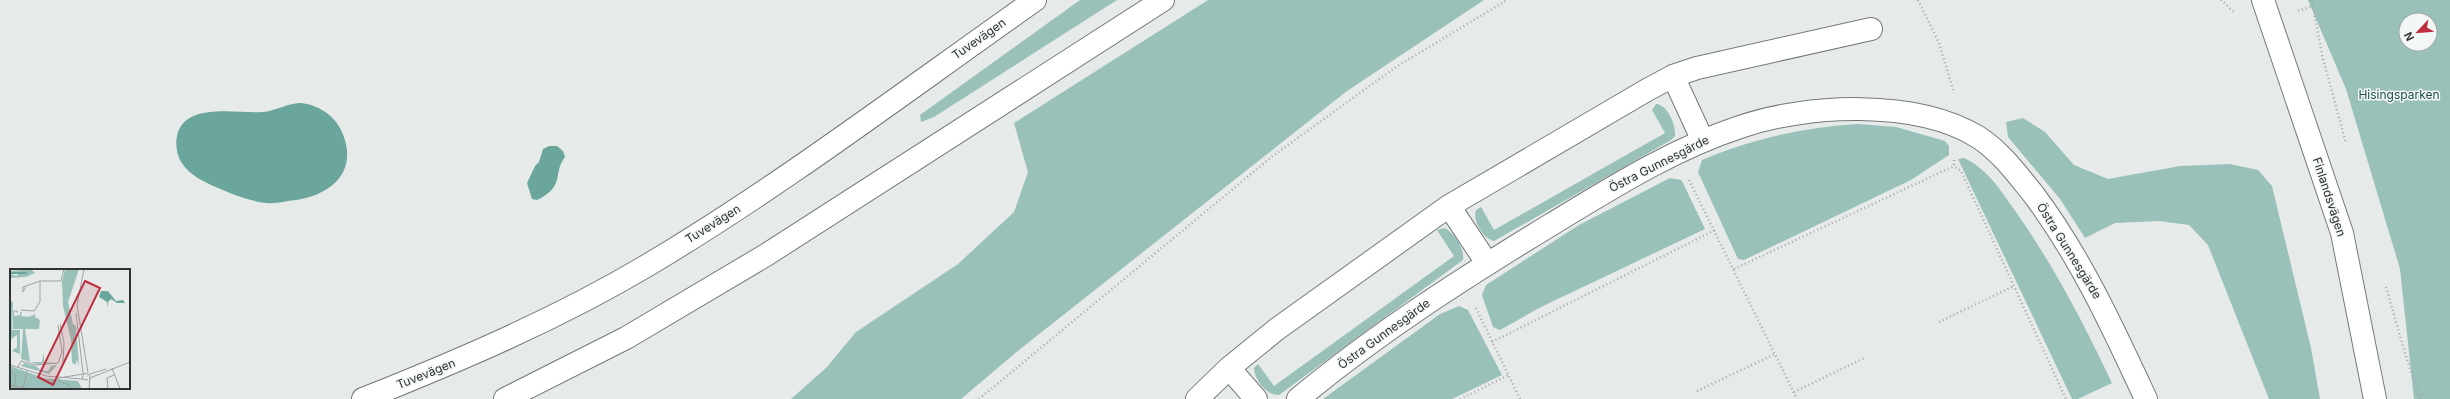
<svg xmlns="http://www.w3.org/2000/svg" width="2450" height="399" font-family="Inter,sans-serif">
<rect width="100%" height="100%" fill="#e6ebea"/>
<path fill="#9ac0ba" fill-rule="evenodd" d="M 1080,0 L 1117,0 L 934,117 L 921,122 L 920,115 Z
M 1208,0 L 1484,0 L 1347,91 L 1019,350 L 961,399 L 791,399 L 826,368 L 856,332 L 958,264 L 1014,212 L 1028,172 L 1014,123 Z
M 2308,0 L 2450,0 L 2450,399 L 2414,399 L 2400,269 L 2346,89 ZM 2406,20 L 2430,20 L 2430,44 L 2406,44 Z
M 1656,104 C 1668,105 1676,125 1675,136 L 1671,140 L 1494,241 C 1483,239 1472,220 1476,210 L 1481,207 L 1494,230 L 1665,133 L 1652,110 Z
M 2023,118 L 2045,132 L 2074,165 L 2108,179 L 2180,166 L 2230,164 L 2258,170 L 2272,186 L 2311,348 L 2320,399 L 2269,399 L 2208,245 L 2189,225 L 2159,221 L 2115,223 L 2085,238 L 2060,199 L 2008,137 L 2006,122 Z
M 1858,124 L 1896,127 L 1945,141 L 1949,146 L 1949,155 L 1911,180 L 1744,260 L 1738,259 L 1698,172 L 1702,160 C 1751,139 1805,127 1858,124 Z
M 1964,158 C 1988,169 2001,191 2016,212 C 2054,266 2084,324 2112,383 L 2078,399 L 2072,399 L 1958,159 Z
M 1670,178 L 1681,180 L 1683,183 L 1705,229 L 1543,306 L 1500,330 L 1493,327 L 1482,295 L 1486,285 L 1579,225 Z
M 1445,228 C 1455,234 1465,249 1463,260 L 1279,395 C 1266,395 1255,381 1254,368 L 1258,364 L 1274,386 L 1454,256 L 1437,230 Z
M 1459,306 L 1468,310 L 1502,375 L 1452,399 L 1323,399 L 1440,314 Z"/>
<path fill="#6ba69d" d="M 298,103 C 314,103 332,113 340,128 C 360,167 336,194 296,200 C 286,201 277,204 266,203 C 249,201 234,195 218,188 C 204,182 189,175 181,162 C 177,155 175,144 177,136 C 184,101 238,114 263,112 C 274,111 284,105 298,103 Z
M 549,146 L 557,146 L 563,151 L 565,157 C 552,174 566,186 537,200 L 532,199 L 527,183 L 535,166 L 539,162 L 543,149 Z"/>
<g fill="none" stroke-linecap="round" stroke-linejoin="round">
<g stroke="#747978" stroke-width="24">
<path id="minor" d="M 2263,0 L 2342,233 L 2375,399
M 1673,76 L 1703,141
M 1449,206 L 1487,263
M 1229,368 L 1256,399
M 1197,399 L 1229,368 L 1277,329 L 1449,206 L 1647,90 L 1673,76 L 1697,68 L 1871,29
M 1298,399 C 1377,333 1465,277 1552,224 C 1613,187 1673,149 1740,127 C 1806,104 1916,99 1978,137 C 2001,152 2017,174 2034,195 C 2081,258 2113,328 2146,399"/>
</g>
<g stroke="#747978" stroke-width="24">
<path id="major" d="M 363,399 C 461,360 557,319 648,265 C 782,185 907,90 1035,0
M 505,399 L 626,338 L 766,255 L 1163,0"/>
</g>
<path stroke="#a4a8a7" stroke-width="2.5" stroke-dasharray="1 3" stroke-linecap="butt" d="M 1918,0 L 1939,43 L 1954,93
M 2221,0 L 2234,12
M 2312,0 L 2322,55 L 2346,143
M 2298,11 L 2313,6
M 1954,160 L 1954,166 L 1961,171 L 2066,399
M 1689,180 L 1797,399
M 1734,269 L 1954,166
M 2386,287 L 2405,353 L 2420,399
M 1476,308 L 1520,399
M 1939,322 L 2014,286
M 1492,342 L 1715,230
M 1697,391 L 1775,354
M 1794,392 L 1866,357
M 979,399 L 1274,155 L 1396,67 L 1507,0
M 1460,399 L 1509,375"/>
<use href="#minor" stroke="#fff" stroke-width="22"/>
<use href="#major" stroke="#fff" stroke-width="22"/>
</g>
<g text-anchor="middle" stroke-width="3" stroke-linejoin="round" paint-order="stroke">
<g font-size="12" fill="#313332" stroke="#f3f8f7">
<text transform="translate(979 39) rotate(-35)" y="4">Tuvevägen</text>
<text transform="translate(1659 164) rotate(-27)" y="4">Östra Gunnesgärde</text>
<text transform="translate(2329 197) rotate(72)" y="4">Finlandsvägen</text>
<text transform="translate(713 224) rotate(-32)" y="4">Tuvevägen</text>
<text transform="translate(2069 251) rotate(58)" y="4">Östra Gunnesgärde</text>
<text transform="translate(1384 334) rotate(-36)" y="4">Östra Gunnesgärde</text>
<text transform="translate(426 374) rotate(-22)" y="4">Tuvevägen</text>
</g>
<g font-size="12" fill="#1a4e48" stroke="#f3f8f7">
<text x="2399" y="99">Hisingsparken</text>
</g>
</g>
<g transform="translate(10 269)">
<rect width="120" height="120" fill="#e6ebea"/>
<path d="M 21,0 L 25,4 L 16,8 L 0,9 L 0,5 L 7,7 L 8,5 L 0,4 L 0,2 ZM 55,0 L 69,0 L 58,33 L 63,55 L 66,57 L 69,97 L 67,91 L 65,96 L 62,93 L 61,71 L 53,37 L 52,13 ZM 0,32 L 3,33 L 2,61 L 10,61 L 10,85 L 2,82 L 7,78 L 7,66 L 0,71 ZM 3,41 L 8,42 L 8,44 L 4,42 L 4,47 L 10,46 L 10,43 L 12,43 L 11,47 L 18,48 L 24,46 L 25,43 L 25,48 L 30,51 L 29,60 L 15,60 L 20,93 L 32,93 L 34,83 L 34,93 L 46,94 L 27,95 L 11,90 L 13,60 L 3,60 ZM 14,94 L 26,97 L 30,101 L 38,102 L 41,97 L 47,96 L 39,105 L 11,97 ZM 0,97 L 34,109 L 68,112 L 72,120 L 0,120 Z" fill="#9ac0ba"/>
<path d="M 91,22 L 98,22 L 106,32 L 113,31 L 115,34 L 107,34 L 101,30 L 98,33 L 98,39 L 97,33 L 89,28 Z" fill="#6ba69d"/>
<path fill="none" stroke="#6ba69d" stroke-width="2" d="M 0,4 L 17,4"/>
<path fill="none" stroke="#9ea1a0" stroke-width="1" d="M 74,0 L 67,36 L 78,104M 16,18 L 13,23 L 13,18 L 30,12 L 51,12 L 54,0M 11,41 L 24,42 L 30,33 L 30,12M 66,44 L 73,104M 50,55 L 54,73 L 53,93M 0,96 L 36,107 L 72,110M 8,98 L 11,92 L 26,96 L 48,94 L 52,83 L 48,56M 102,99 L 110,120M 0,102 L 6,106 L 4,120M 80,105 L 96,100M 48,109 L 49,112 L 59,116 L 61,120M 49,109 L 73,105M 80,109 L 120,93M 78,111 L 72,110 L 74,104 L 80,106 L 79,120M 0,116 L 19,120M 13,120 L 17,102M 98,120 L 97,109 L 104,106"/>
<path fill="#be2d3f" fill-opacity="0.15" stroke="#be2d3f" stroke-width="2" d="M 75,12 L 90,19 L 43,116 L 28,108 Z"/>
<rect width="120" height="120" fill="none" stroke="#313332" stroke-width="2"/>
</g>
<g transform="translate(2418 32) rotate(244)"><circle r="19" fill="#f3f8f7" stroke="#a5a9a8"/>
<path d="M0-3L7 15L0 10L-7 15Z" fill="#be2d3f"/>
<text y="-6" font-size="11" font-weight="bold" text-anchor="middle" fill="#313332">N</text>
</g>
</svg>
